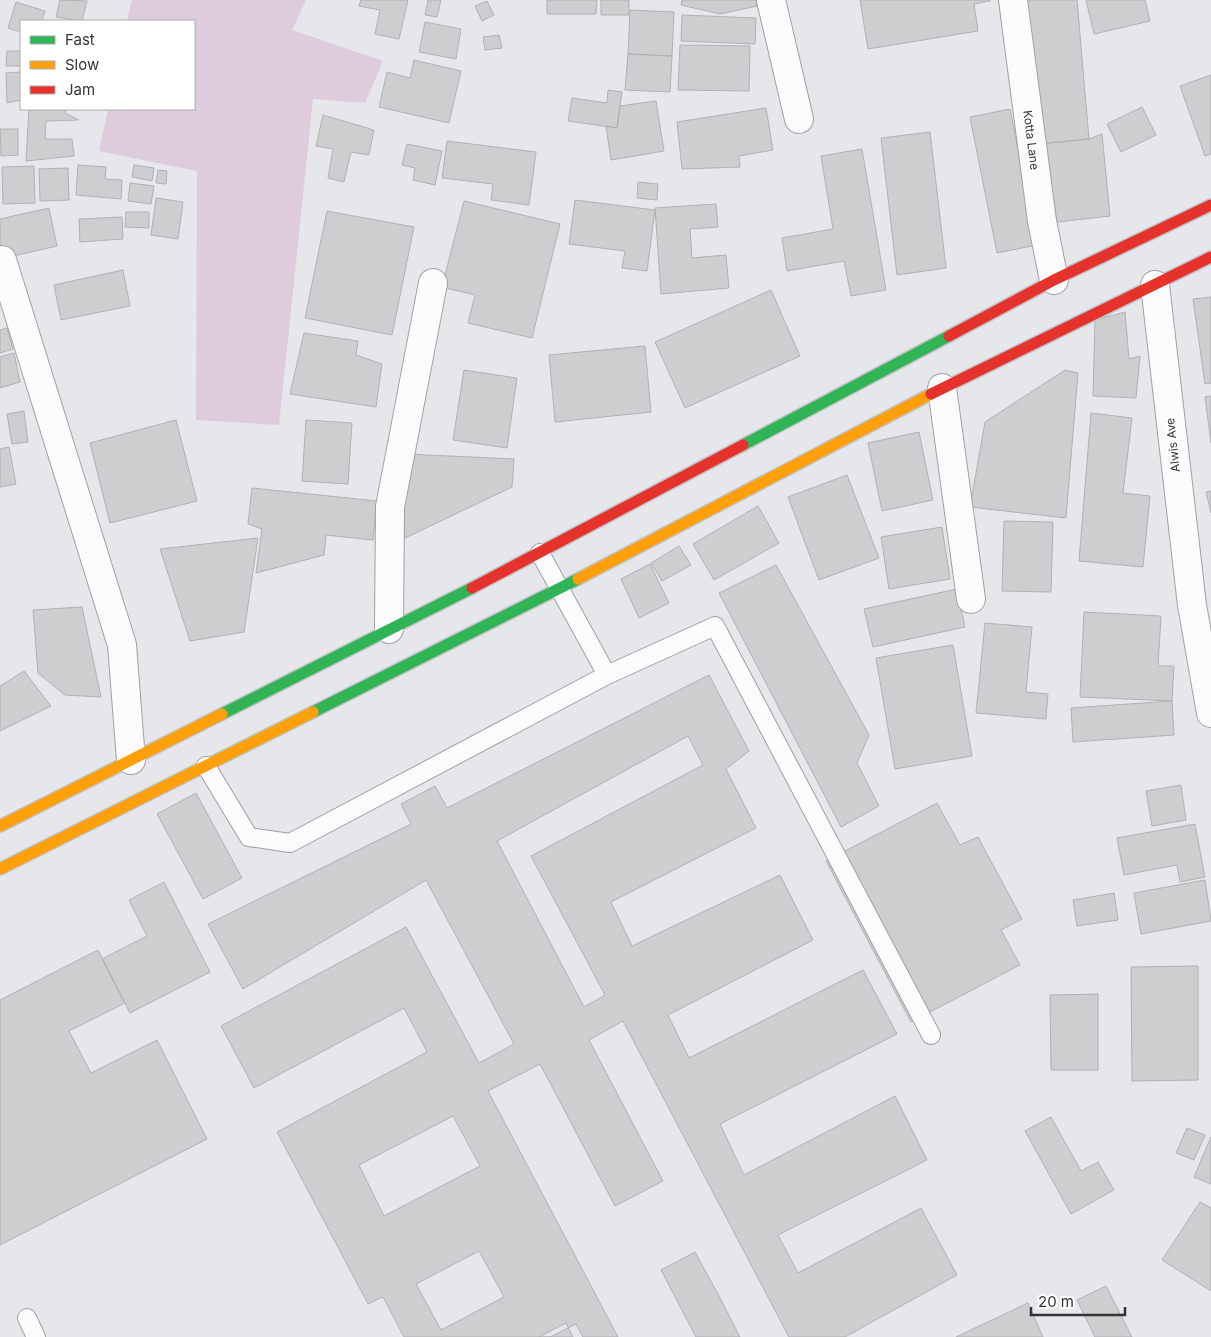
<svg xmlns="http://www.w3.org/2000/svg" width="1211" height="1337" font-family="Inter,sans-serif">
<rect width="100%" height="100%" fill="#e5e7ea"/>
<path fill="#decbdb" d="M 132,0 L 306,0 L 292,30 L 383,61 L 365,103 L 313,99 L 279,425 L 196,420 L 197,171 L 99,151 L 108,109 L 194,109 L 194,21 L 127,21 Z"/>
<path fill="#ccced0" stroke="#afb1b2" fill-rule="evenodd" d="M 60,0 L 87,1 L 82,21 L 56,17 Z
M 361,0 L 408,0 L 399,39 L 375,34 L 380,10 L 359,6 Z
M 428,0 L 441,0 L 437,17 L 425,15 Z
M 547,0 L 597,0 L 596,14 L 547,14 Z
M 601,0 L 629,0 L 629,15 L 601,15 Z
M 682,0 L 756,0 L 757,6 L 720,14 L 681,5 Z
M 860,0 L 990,0 L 990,1 L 974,4 L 978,31 L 868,49 Z
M 1025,0 L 1077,0 L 1089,139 L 1038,144 Z
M 1086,0 L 1145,0 L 1150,21 L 1094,34 Z
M 487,1 L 494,15 L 482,21 L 475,6 Z
M 16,2 L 45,11 L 42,21 L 21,21 L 21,32 L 8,28 Z
M 630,10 L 674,12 L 672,56 L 628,54 Z
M 682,15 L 756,18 L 755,44 L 681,41 Z
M 425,22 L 461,29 L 456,59 L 419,52 Z
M 499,35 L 502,48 L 485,50 L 483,37 Z
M 680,45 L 750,46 L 749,91 L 678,90 Z
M 7,51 L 21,51 L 21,66 L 6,66 Z
M 628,54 L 672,56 L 670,92 L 625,90 Z
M 414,60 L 461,71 L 449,123 L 379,107 L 387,72 L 410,78 Z
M 21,72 L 21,100 L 7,103 L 6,73 Z
M 1211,75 L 1211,154 L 1205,156 L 1180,86 Z
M 608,90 L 622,92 L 617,128 L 568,121 L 572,98 L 607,103 Z
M 656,101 L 664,151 L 611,160 L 606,126 L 617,128 L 620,106 Z
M 1142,107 L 1156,135 L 1121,152 L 1107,124 Z
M 766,108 L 773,150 L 739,156 L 740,167 L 682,169 L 677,122 Z
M 29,109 L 66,109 L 65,113 L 79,120 L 46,121 L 45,139 L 72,139 L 74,156 L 26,161 Z
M 1010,109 L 1037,245 L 997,253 L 970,117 Z
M 323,115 L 374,130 L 369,155 L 351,152 L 344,182 L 328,178 L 333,149 L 316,146 Z
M 0,129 L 18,129 L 18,155 L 1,156 Z
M 930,132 L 946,268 L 897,275 L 881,138 Z
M 1102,134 L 1110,216 L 1049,223 L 1038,144 L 1089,139 Z
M 447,141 L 536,152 L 529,205 L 491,200 L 493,184 L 442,178 Z
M 407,144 L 442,151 L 435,185 L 413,180 L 415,168 L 402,165 Z
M 862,149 L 886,290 L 851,296 L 844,261 L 787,271 L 782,238 L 833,229 L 821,156 Z
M 78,165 L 106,167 L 105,179 L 122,180 L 121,199 L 76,195 Z
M 134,165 L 154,168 L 152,181 L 132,177 Z
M 34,166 L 35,203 L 3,204 L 2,167 Z
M 68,168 L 69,200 L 40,201 L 39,169 Z
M 158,170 L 167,171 L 166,184 L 156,183 Z
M 638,182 L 658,184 L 657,200 L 637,198 Z
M 130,183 L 154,186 L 151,204 L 128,201 Z
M 156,198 L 183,202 L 178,239 L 151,235 Z
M 575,200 L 655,210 L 647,271 L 622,268 L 625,251 L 569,244 Z
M 464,201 L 560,224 L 532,338 L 468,323 L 475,295 L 442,287 Z
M 716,204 L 718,227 L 690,229 L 692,258 L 726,255 L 729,288 L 661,294 L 655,208 Z
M 49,208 L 57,246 L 0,259 L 0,219 Z
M 327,211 L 414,227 L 392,335 L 305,318 Z
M 126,212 L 149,212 L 149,228 L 125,227 Z
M 122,217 L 123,239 L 80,242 L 79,219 Z
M 123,270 L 130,306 L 61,320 L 54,285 Z
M 771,290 L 800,356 L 685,408 L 655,342 Z
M 1211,297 L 1211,383 L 1205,384 L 1193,299 Z
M 1125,312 L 1129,359 L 1140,356 L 1136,398 L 1093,396 L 1095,320 Z
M 7,328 L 13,349 L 0,353 L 0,330 Z
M 304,333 L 358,341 L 356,355 L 382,364 L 376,407 L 290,394 Z
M 645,346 L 651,412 L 555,422 L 549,355 Z
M 14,353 L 20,382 L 0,388 L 0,357 Z
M 464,370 L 517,378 L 507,448 L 453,440 Z
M 1065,370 L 1078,373 L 1066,518 L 970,507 L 985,422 Z
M 1211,396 L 1211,443 L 1205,397 Z
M 24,411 L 28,442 L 12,444 L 7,414 Z
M 1091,413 L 1132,418 L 1123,493 L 1150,496 L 1143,567 L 1079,561 Z
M 176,420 L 197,501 L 110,523 L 90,443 Z
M 306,420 L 352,423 L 348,484 L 302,481 Z
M 919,432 L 933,500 L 882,511 L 868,443 Z
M 9,447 L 16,484 L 0,487 L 0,449 Z
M 406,454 L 514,459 L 512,487 L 403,539 Z
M 847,475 L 879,558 L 819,580 L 788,497 Z
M 252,488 L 377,501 L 373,540 L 326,535 L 324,555 L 256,573 L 262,529 L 248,524 Z
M 1211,491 L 1211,513 L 1206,492 Z
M 758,506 L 779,543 L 714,580 L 693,544 Z
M 1004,521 L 1053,522 L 1051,592 L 1002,591 Z
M 942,527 L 950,579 L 889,589 L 881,537 Z
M 258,538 L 244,632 L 190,641 L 160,549 Z
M 679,546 L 691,565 L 662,581 L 651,563 Z
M 650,564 L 669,603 L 639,618 L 621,579 Z
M 776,565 L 869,735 L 857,763 L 879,806 L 841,827 L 719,593 Z
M 957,589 L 965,627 L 873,647 L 864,609 Z
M 82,607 L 101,697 L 65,695 L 38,673 L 33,610 Z
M 1084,612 L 1161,616 L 1158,666 L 1174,666 L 1172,701 L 1080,697 Z
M 985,623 L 1032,627 L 1026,692 L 1048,694 L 1046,719 L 976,713 Z
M 953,645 L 972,756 L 895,769 L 876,658 Z
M 24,671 L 51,706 L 0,731 L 0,686 Z
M 709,675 L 749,751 L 726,769 L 756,828 L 611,902 L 632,946 L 780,875 L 813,940 L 668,1015 L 689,1058 L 863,970 L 897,1034 L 720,1124 L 744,1175 L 895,1096 L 927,1160 L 778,1235 L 798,1273 L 921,1208 L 957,1275 L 845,1337 L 789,1337 L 623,1021 L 589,1040 L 663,1181 L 615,1206 L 540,1064 L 488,1091 L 618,1337 L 583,1337 L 576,1324 L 550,1337 L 404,1337 L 383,1297 L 368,1304 L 277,1132 L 427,1052 L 404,1008 L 254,1088 L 221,1026 L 406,927 L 479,1063 L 514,1044 L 426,880 L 243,989 L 208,924 L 411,824 L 401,804 L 435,786 L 447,808 ZM 688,736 L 703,765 L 531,856 L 605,995 L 584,1007 L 497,841 ZM 453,1116 L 480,1166 L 384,1216 L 359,1165 ZM 479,1251 L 504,1297 L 441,1330 L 416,1284 Z
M 1172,701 L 1174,735 L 1073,742 L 1071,708 Z
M 1181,785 L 1186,820 L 1152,826 L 1146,791 Z
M 196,793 L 242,878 L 203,899 L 157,814 Z
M 937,803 L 960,845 L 978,837 L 1022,919 L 1001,930 L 1020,965 L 911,1022 L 826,861 Z
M 1195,824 L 1205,877 L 1180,882 L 1177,865 L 1124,875 L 1117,838 Z
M 1205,880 L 1211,921 L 1141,934 L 1134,893 Z
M 164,882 L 210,972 L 130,1013 L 102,959 L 147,936 L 129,900 Z
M 1114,893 L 1118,920 L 1077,926 L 1073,900 Z
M 98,950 L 125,1003 L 69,1031 L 91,1073 L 157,1040 L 207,1139 L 0,1245 L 0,1000 Z
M 1198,966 L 1198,1080 L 1132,1081 L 1131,967 Z
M 1098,994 L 1098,1070 L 1051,1070 L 1050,995 Z
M 1051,1117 L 1081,1171 L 1098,1162 L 1114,1190 L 1071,1214 L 1025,1131 Z
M 1187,1128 L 1205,1135 L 1194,1160 L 1176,1153 Z
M 1211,1137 L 1211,1184 L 1194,1177 Z
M 1200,1202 L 1211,1208 L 1211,1291 L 1162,1260 Z
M 695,1252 L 719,1296 L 740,1337 L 696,1337 L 661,1270 Z
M 1106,1286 L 1132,1337 L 1095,1337 L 1077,1300 Z
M 1028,1303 L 1043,1337 L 956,1337 Z
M 566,1323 L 573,1337 L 539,1337 Z"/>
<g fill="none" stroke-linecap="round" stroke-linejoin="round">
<g stroke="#9fa1a2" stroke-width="20">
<path id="lane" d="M 540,553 L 607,675
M 206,766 L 249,837 L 290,843 L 607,675 L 715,626 L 931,1035
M 27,1318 L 36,1337"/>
</g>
<g stroke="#9fa1a2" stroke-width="30">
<path id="street" d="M 771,0 L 799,119
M 1013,0 L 1042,221 L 1054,280
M 2,260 L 122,645 L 131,760
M 1155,285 L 1192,605 L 1211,713
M 942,388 L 971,599
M 389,629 L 390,507 L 433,283"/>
</g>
<g stroke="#c1c2c4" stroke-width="14">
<path id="fast" d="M 743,445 L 949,336
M 313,712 L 578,579
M 222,714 L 472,588"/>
</g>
<g stroke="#c1c2c4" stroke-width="14">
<path id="slow" d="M 578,579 L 931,394
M 0,826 L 222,714
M 0,869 L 313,712"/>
</g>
<g stroke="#c1c2c4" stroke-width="14">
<path id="jam" d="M 949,336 L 1054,280 L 1211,205
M 931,394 L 1211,257
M 472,588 L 743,445"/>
</g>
<use href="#lane" stroke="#fbfbfc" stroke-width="18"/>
<use href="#street" stroke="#fbfbfc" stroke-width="28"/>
<use href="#fast" stroke="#30b455" stroke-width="11"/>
<use href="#slow" stroke="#ff9f0a" stroke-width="11"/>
<use href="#jam" stroke="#e5322d" stroke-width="11"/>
</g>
<g text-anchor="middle" stroke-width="4" stroke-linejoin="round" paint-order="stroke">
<g font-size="12" fill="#333436" stroke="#fff">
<text transform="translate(1031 140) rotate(83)" y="4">Kotta Lane</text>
<text transform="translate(1173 445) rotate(-96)" y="4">Alwis Ave</text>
</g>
</g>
<rect x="20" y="20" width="175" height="90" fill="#ffffff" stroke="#adaeaf"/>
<rect x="30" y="36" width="25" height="8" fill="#30b455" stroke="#adaeaf"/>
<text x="65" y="45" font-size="15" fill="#333436">Fast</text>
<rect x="30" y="61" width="25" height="8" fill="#ff9f0a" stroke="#adaeaf"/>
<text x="65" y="70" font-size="15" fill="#333436">Slow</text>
<rect x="30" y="86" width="25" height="8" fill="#e5322d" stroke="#adaeaf"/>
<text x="65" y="95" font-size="15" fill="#333436">Jam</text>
<path d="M1031 1307v8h94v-8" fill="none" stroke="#333436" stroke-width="2.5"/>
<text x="1038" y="1307" font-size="15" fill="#333436" stroke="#ffffff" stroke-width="4" paint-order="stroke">20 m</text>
</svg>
